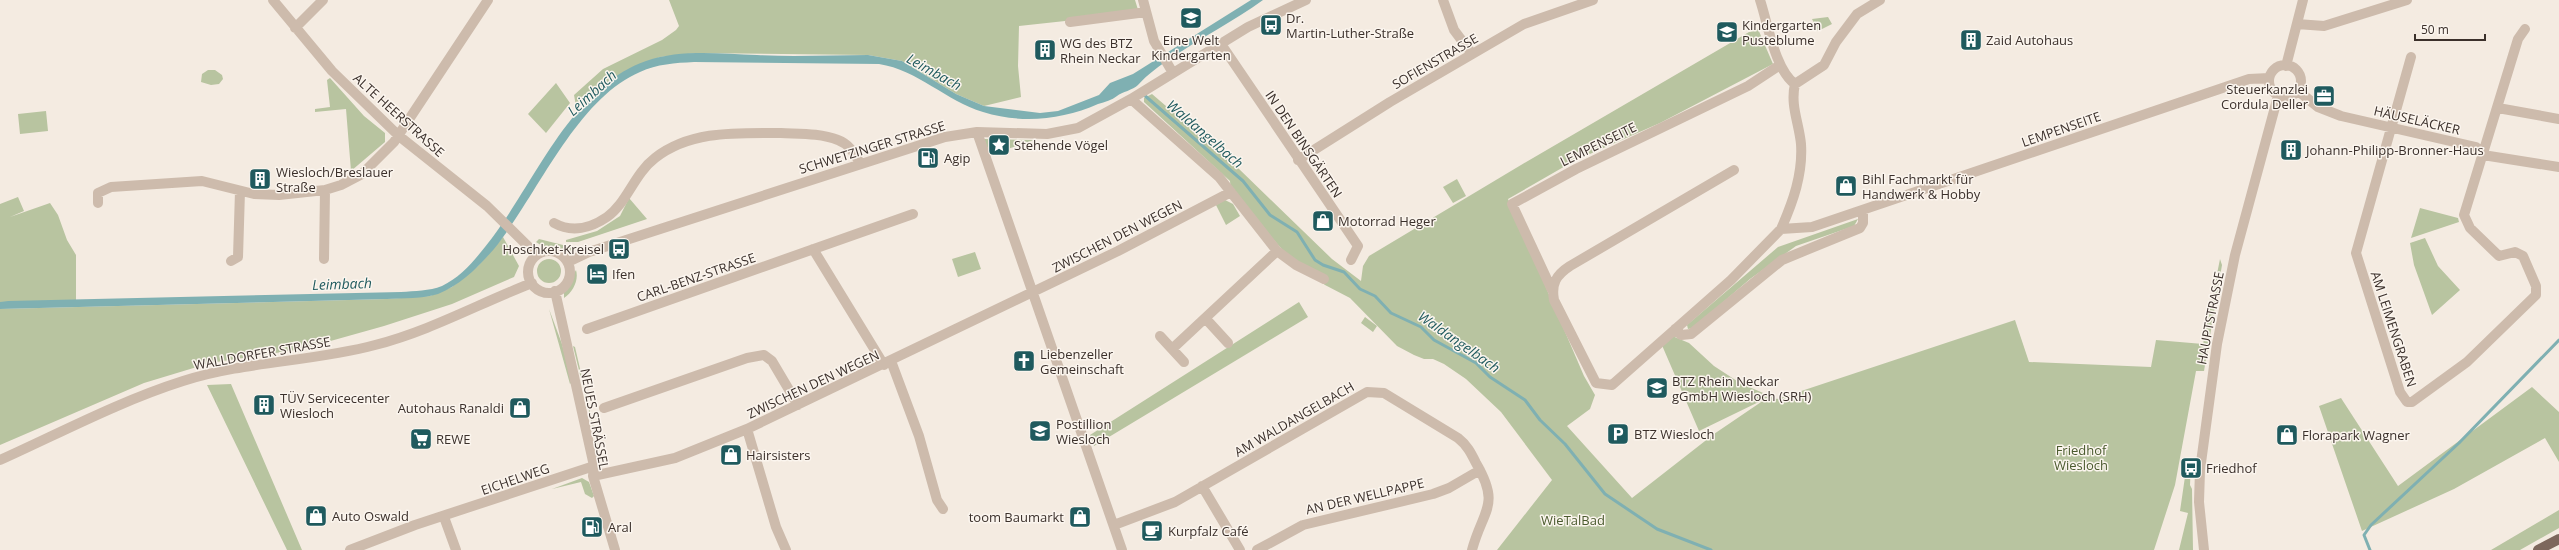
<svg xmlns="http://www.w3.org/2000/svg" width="2559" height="550" font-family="'Open Sans',sans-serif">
<rect width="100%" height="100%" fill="#f4ebe1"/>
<path fill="#b8c4a0" d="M 669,0 L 1135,0 L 1139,13 L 1019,26 L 1018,66 L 1021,97 L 984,106 L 956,94 L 902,61 L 868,55 L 697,53 L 660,57 L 622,73 L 580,110 L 576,106 L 574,95 L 603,69 L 662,40 L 676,30 L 679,26 Z
M 1828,17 L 1832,24 L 1818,31 L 1812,19 Z
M 1758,29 L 1773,64 L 1660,123 L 1574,161 L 1508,199 L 1584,376 L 1595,395 L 1590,409 L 1567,426 L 1632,498 L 1714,434 L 1767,398 L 1699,431 L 1661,343 L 1670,335 L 1689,343 L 1714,366 L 1740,383 L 1777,399 L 2015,320 L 2029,362 L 2151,367 L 2156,340 L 2203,344 L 2220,259 L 2222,265 L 2204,371 L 2196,371 L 2175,485 L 2154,550 L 1497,550 L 1552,480 L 1501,412 L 1466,379 L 1444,364 L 1433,359 L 1424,359 L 1414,355 L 1397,346 L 1350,298 L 1325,285 L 1296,265 L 1231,192 L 1230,181 L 1144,102 L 1144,98 L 1152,94 L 1237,167 L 1332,259 L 1361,281 L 1363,266 L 1369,256 L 1521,165 L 1749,32 Z
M 208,70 L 215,70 L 222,75 L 223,79 L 219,84 L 211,85 L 201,82 L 202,74 Z
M 330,78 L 364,116 L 385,133 L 385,142 L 351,171 L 346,109 L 315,112 L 315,109 L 330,107 L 327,80 Z
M 556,83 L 570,103 L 546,133 L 528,114 Z
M 46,111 L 48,131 L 20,134 L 18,114 Z
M 984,139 L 1034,140 L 990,155 Z
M 1457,179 L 1466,196 L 1453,203 L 1443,187 Z
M 18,197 L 24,211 L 10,217 L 50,203 L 58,215 L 67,240 L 76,255 L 76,301 L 0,302 L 0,204 Z
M 629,198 L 647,219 L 578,242 L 566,242 L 566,240 L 597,231 L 620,216 Z
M 1225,200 L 1233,204 L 1240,216 L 1226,225 L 1216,205 Z
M 2420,208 L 2458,218 L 2459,222 L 2411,238 Z
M 1858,219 L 1854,226 L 1796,246 L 1750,279 L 1693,328 L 1688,329 L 1687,325 L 1778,247 Z
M 503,237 L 519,266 L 514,277 L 452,304 L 384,326 L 302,349 L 210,363 L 144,383 L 0,445 L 0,309 L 387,299 L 430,296 L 452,287 L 478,266 Z
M 2425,238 L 2438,266 L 2460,290 L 2432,315 L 2414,265 L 2410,243 Z
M 539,239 L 571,247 L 574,251 L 567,253 C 556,247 545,249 536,242 Z
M 975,252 L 981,269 L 958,277 L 952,259 Z
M537 271a12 12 0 1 1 24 0a12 12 0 1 1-24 0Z
M 576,270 C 579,280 573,292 564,298 L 564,291 Z
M 1299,302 L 1308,317 L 1094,446 L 1090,435 Z
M 549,309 L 562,344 L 572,382 L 570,384 Z
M 1365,317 L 1377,326 L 1373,332 L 1361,323 Z
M 573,346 L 575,347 L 600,455 Z
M 231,384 L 302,550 L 287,550 L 207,385 Z
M 2532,387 L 2559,412 L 2559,462 L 2545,438 L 2454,489 L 2362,531 L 2319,406 L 2341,398 L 2398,486 Z
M 2187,463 L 2191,463 L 2190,485 L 2192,489 L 2193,550 L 2179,550 L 2188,513 L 2180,511 Z
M 582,478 L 589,482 L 594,496 L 592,498 L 585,494 L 581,482 L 552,489 Z
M 2559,510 L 2559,528 L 2520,550 L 2491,550 Z"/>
<path fill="#7fb0b2" d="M 1251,0 L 1263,0 C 1234,21 1202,37 1173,57 C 1160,65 1148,74 1138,85 C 1133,90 1122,92 1117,96 C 1112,100 1105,102 1098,104 C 1062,120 1021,124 983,112 C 946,101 918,70 879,64 L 694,62 C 675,63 657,64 640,72 C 576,99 537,196 494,249 C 478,267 461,285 438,294 C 423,299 403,298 387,299 L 0,309 L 0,302 L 8,301 L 401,292 C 415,291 429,291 442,286 C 463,276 478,256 492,238 C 536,180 572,87 646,61 C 681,49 720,54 757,55 C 794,57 831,55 868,55 L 902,61 L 956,94 L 984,106 L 1040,113 L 1058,111 L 1099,95 L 1110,83 L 1133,74 Z"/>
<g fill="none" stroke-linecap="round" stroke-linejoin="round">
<path stroke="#7fb0b2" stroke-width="3" d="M 1143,94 L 1243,181 L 1270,215 L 1297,232 L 1315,260 L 1323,265 L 1344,272 L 1360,289 L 1375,296 L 1391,313 L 1421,327 L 1434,340 L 1476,363 L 1490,377 L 1525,400 L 1540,420 L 1565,444 L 1605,494 L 1657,529 L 1711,550
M 2370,550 L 2364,535 L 2371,525 L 2459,443 L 2559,340"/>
<path stroke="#cdbbac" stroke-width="10" d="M 273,0 L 332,71 L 399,136 L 487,206 L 537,255
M 1143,0 L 1154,41 L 1173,73
M 1443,0 L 1454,30 L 1472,54
M 1760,0 C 1768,24 1775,70 1795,84 C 1790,105 1799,123 1801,144 C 1803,174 1793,202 1781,229
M 1070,22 L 1146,12
M 2297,24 L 2324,26 L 2407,0
M 295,28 L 323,0
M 1221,44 L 1358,246 L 1351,260
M 2411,57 L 2356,253 L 2400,392 L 2407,402 L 2412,402 L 2467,362 L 2536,295 L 2536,286 L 2523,256 L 2515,252 L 2499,256 L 2470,228 L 2464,215 L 2518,39 L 2525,29
M2269 81a16 16 0 1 1 32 0a16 16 0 1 1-32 0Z
M 2286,66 L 2303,0
M 1795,84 L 1824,65 L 1836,42 L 1857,14 L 1880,0
M 2297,90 L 2318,107 L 2341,116 L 2476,147 L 2483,155 L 2559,167
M 1131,99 L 1219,177 L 1277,251 L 1296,265 L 1324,279
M 2498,108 L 2559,119
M 977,132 L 1122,550
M 1298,160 L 1390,102 L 1524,24 L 1593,0
M 1734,170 L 1570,266 C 1556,275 1551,284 1554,300 L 1596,383 L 1612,385 L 1731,280 L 1781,229 L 1812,227 L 2249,79 L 2269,78
M 98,203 L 98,193 L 111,187 L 202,181 L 254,194 L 279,195 L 325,190 L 341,185 L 362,174 L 394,142 L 488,0
M 554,223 C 572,233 591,228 607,217 C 627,203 634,174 655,158 C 691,130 737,133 781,133 C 799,134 820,133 838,140 C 849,144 854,153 860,163
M 813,249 L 884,365
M528 272a21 21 0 1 1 42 0a21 21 0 1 1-42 0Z
M 324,259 L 325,190
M 231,261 L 238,257 L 240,191
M 568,262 L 589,252 L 945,137 L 977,132 L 1047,134 L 1078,128 L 1131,99 L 1248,27 L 1306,0
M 1552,290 L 1512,204 L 1576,169 L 1748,86 L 1780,65
M 555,291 L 594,466 L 593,476 L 615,550
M 1206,319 L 1228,343
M 587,329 L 913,214
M 1675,329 L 1681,335 L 1691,334 L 1782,260 L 1860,228 L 1863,223 L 1863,211
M 1160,336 L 1172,349 L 1277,251
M 1172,349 L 1184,362
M 891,361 L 919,436 L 937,500 L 943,509
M 604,408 L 747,358 L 764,355 L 772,361 L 798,405
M 747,429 L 776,527 L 786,550
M 0,460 C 60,433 120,401 183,381 C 245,361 312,362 375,345 C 430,331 480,303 532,283
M 593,476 L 675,458 L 747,429 L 1118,251 L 1231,192
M 1202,486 L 1240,550
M 444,517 L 456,550
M 1114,525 L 1175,502 L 1367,392 L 1384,393 L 1458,438 C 1467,445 1471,453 1476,463 C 1501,506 1483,509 1472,550
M 350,550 L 415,525 L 594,466
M 1257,550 L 1303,525 L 1433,494 L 1449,488 L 1480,470
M 2204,550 L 2199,502 L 2200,470 L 2217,344 L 2235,255 L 2278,96"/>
<path stroke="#7d675c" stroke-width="10" d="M 2538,550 L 2559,539"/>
</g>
<defs>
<g id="school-square" transform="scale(1.15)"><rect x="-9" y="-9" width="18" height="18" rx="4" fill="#1f5a5e" stroke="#fbf5ee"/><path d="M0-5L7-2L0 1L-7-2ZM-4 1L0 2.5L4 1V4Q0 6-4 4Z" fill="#fff"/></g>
<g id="bus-square" transform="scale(1.15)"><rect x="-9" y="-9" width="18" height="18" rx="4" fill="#1f5a5e" stroke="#fbf5ee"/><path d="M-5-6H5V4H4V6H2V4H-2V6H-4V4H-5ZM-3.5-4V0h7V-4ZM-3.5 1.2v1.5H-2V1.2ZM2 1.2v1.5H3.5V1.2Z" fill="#fff"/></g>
<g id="building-square" transform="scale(1.15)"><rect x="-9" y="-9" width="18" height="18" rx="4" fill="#1f5a5e" stroke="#fbf5ee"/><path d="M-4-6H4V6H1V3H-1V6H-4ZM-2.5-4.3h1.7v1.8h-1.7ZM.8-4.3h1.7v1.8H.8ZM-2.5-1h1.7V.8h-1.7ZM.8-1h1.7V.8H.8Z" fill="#fff"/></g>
<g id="office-square" transform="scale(1.15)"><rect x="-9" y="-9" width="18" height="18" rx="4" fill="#1f5a5e" stroke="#fbf5ee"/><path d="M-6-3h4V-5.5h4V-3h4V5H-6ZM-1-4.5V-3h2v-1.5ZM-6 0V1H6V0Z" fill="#fff"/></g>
<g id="sight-square" transform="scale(1.15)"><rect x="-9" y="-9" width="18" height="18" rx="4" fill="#1f5a5e" stroke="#fbf5ee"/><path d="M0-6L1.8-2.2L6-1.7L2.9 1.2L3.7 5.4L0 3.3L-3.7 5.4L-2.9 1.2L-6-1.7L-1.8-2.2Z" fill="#fff"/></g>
<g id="fuel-square" transform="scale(1.15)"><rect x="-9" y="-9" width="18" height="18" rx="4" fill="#1f5a5e" stroke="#fbf5ee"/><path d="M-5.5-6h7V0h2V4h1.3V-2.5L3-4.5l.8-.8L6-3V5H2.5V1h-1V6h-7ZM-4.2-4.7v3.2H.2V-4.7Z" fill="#fff"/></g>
<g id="shop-square" transform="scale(1.15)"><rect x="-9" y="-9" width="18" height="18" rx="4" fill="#1f5a5e" stroke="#fbf5ee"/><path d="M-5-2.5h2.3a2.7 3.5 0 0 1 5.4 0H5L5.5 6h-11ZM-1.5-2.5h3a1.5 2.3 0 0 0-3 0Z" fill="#fff"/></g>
<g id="hotel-square" transform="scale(1.15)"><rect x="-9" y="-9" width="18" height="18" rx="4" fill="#1f5a5e" stroke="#fbf5ee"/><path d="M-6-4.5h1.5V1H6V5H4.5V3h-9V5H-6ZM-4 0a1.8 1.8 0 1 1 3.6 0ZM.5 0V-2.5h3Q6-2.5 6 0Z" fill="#fff"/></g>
<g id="church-square" transform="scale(1.15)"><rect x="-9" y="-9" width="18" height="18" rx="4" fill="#1f5a5e" stroke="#fbf5ee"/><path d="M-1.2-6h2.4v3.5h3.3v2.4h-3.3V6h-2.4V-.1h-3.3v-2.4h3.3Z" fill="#fff"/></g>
<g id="parking-square" transform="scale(1.15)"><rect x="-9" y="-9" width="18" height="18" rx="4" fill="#1f5a5e" stroke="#fbf5ee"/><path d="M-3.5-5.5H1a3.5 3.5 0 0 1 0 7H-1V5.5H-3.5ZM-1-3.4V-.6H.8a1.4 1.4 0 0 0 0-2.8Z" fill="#fff"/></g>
<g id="supermarket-square" transform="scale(1.15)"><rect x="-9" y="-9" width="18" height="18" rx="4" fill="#1f5a5e" stroke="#fbf5ee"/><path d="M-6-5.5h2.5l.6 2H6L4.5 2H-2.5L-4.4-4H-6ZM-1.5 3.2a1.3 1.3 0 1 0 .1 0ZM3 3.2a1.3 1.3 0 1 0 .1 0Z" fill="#fff"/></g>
<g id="cafe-square" transform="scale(1.15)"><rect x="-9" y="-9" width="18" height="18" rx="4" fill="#1f5a5e" stroke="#fbf5ee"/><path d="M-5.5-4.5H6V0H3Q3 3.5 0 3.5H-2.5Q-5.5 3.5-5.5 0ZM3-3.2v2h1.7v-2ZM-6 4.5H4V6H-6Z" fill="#fff"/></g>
</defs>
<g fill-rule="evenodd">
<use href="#school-square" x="1191" y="18"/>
<use href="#bus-square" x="1271" y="25"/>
<use href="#school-square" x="1727" y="32"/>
<use href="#building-square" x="1971" y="40"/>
<use href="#building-square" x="1045" y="50"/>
<use href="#office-square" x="2324" y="96"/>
<use href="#sight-square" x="999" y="145"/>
<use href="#building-square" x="2291" y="150"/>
<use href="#fuel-square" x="928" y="158"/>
<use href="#building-square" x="260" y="179"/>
<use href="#shop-square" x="1846" y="186"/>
<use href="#shop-square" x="1323" y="221"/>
<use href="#bus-square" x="619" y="249"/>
<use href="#hotel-square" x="597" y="274"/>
<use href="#church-square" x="1024" y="361"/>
<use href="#school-square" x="1657" y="388"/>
<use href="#building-square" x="264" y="405"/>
<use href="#shop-square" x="520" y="408"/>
<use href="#school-square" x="1040" y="431"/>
<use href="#parking-square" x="1618" y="434"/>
<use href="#shop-square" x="2287" y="435"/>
<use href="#supermarket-square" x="421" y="439"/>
<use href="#shop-square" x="731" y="455"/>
<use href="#bus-square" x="2191" y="468"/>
<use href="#shop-square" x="316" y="516"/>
<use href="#shop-square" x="1080" y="517"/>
<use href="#fuel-square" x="592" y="527"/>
<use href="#cafe-square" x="1152" y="531"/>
</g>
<g text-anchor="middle" stroke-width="3" stroke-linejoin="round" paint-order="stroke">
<g font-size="13" fill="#3b302b" stroke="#fbf5ee" text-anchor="start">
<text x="1286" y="23">Dr.<tspan x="1286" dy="15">Martin-Luther-Straße</tspan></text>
<text x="1742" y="30">Kindergarten<tspan x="1742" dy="15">Pusteblume</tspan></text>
<text x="1191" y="45" text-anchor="middle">Eine Welt<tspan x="1191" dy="15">Kindergarten</tspan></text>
<text x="1986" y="45">Zaid Autohaus</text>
<text x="1060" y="48">WG des BTZ<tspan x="1060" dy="15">Rhein Neckar</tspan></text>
<text x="2308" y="94" text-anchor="end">Steuerkanzlei<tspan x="2308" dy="15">Cordula Deller</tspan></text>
<text x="1014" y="150">Stehende Vögel</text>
<text x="2306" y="155">Johann-Philipp-Bronner-Haus</text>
<text x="944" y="163">Agip</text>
<text x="276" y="177">Wiesloch/Breslauer<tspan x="276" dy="15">Straße</tspan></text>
<text x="1862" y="184">Bihl Fachmarkt für<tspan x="1862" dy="15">Handwerk &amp; Hobby</tspan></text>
<text x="1338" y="226">Motorrad Heger</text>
<text x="604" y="254" text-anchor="end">Hoschket-Kreisel</text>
<text x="612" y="279">Ifen</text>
<text x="1040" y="359">Liebenzeller<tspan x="1040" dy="15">Gemeinschaft</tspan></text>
<text x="1672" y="386">BTZ Rhein Neckar<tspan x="1672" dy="15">gGmbH Wiesloch (SRH)</tspan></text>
<text x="280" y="403">TÜV Servicecenter<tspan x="280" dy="15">Wiesloch</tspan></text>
<text x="504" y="413" text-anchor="end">Autohaus Ranaldi</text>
<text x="1056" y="429">Postillion<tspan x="1056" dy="15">Wiesloch</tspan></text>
<text x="1634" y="439">BTZ Wiesloch</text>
<text x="2302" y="440">Florapark Wagner</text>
<text x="436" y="444">REWE</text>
<text x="746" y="460">Hairsisters</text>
<text x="2206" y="473">Friedhof</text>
<text x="332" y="521">Auto Oswald</text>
<text x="1064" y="522" text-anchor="end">toom Baumarkt</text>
<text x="608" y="532">Aral</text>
<text x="1168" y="536">Kurpfalz Café</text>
</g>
<g font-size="13" fill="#3b302b" stroke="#fbf5ee">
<text transform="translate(1435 61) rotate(-30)" y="5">SOFIENSTRASSE</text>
<text transform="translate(399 115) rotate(42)" y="5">ALTE HEERSTRASSE</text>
<text transform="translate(2417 120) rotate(13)" y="5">HÄUSELÄCKER</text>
<text transform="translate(2061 129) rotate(-19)" y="5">LEMPENSEITE</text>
<text transform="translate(1304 144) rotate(56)" y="5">IN DEN BINSGÄRTEN</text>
<text transform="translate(1598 144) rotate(-26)" y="5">LEMPENSEITE</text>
<text transform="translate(872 147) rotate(-17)" y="5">SCHWETZINGER STRASSE</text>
<text transform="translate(1117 236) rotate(-27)" y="5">ZWISCHEN DEN WEGEN</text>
<text transform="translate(696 277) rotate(-19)" y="5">CARL-BENZ-STRASSE</text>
<text transform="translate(2210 318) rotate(-79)" y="5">HAUPTSTRASSE</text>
<text transform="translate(2394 329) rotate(72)" y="5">AM LEIMENGRABEN</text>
<text transform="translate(262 353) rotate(-10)" y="5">WALLDORFER STRASSE</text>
<text transform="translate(813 384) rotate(-25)" y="5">ZWISCHEN DEN WEGEN</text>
<text transform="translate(595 419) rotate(79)" y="5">NEUES STRÄSSEL</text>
<text transform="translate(1294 419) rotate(-30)" y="5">AM WALDANGELBACH</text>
<text transform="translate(515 479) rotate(-19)" y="5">EICHELWEG</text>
<text transform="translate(1365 496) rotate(-13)" y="5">AN DER WELLPAPPE</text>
</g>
<g font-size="13" fill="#4a5a2e" stroke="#fbf5ee">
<text x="2081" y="455">Friedhof<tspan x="2081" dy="15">Wiesloch</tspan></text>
<text x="1573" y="525">WieTalBad</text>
</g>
<g font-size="14" font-style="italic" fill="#1f5a5e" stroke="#fbf5ee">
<text transform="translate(934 72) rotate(29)" y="5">Leimbach</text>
<text transform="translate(592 93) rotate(-42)" y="5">Leimbach</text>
<text transform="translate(1205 134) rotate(41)" y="5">Waldangelbach</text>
<text transform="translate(342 284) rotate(-2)" y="5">Leimbach</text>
<text transform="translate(1459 342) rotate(35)" y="5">Waldangelbach</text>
</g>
</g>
<path d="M2415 34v6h70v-6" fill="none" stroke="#3b302b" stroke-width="2"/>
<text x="2421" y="34" font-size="12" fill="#3b302b" stroke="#fbf5ee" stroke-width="3" paint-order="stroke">50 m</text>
</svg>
